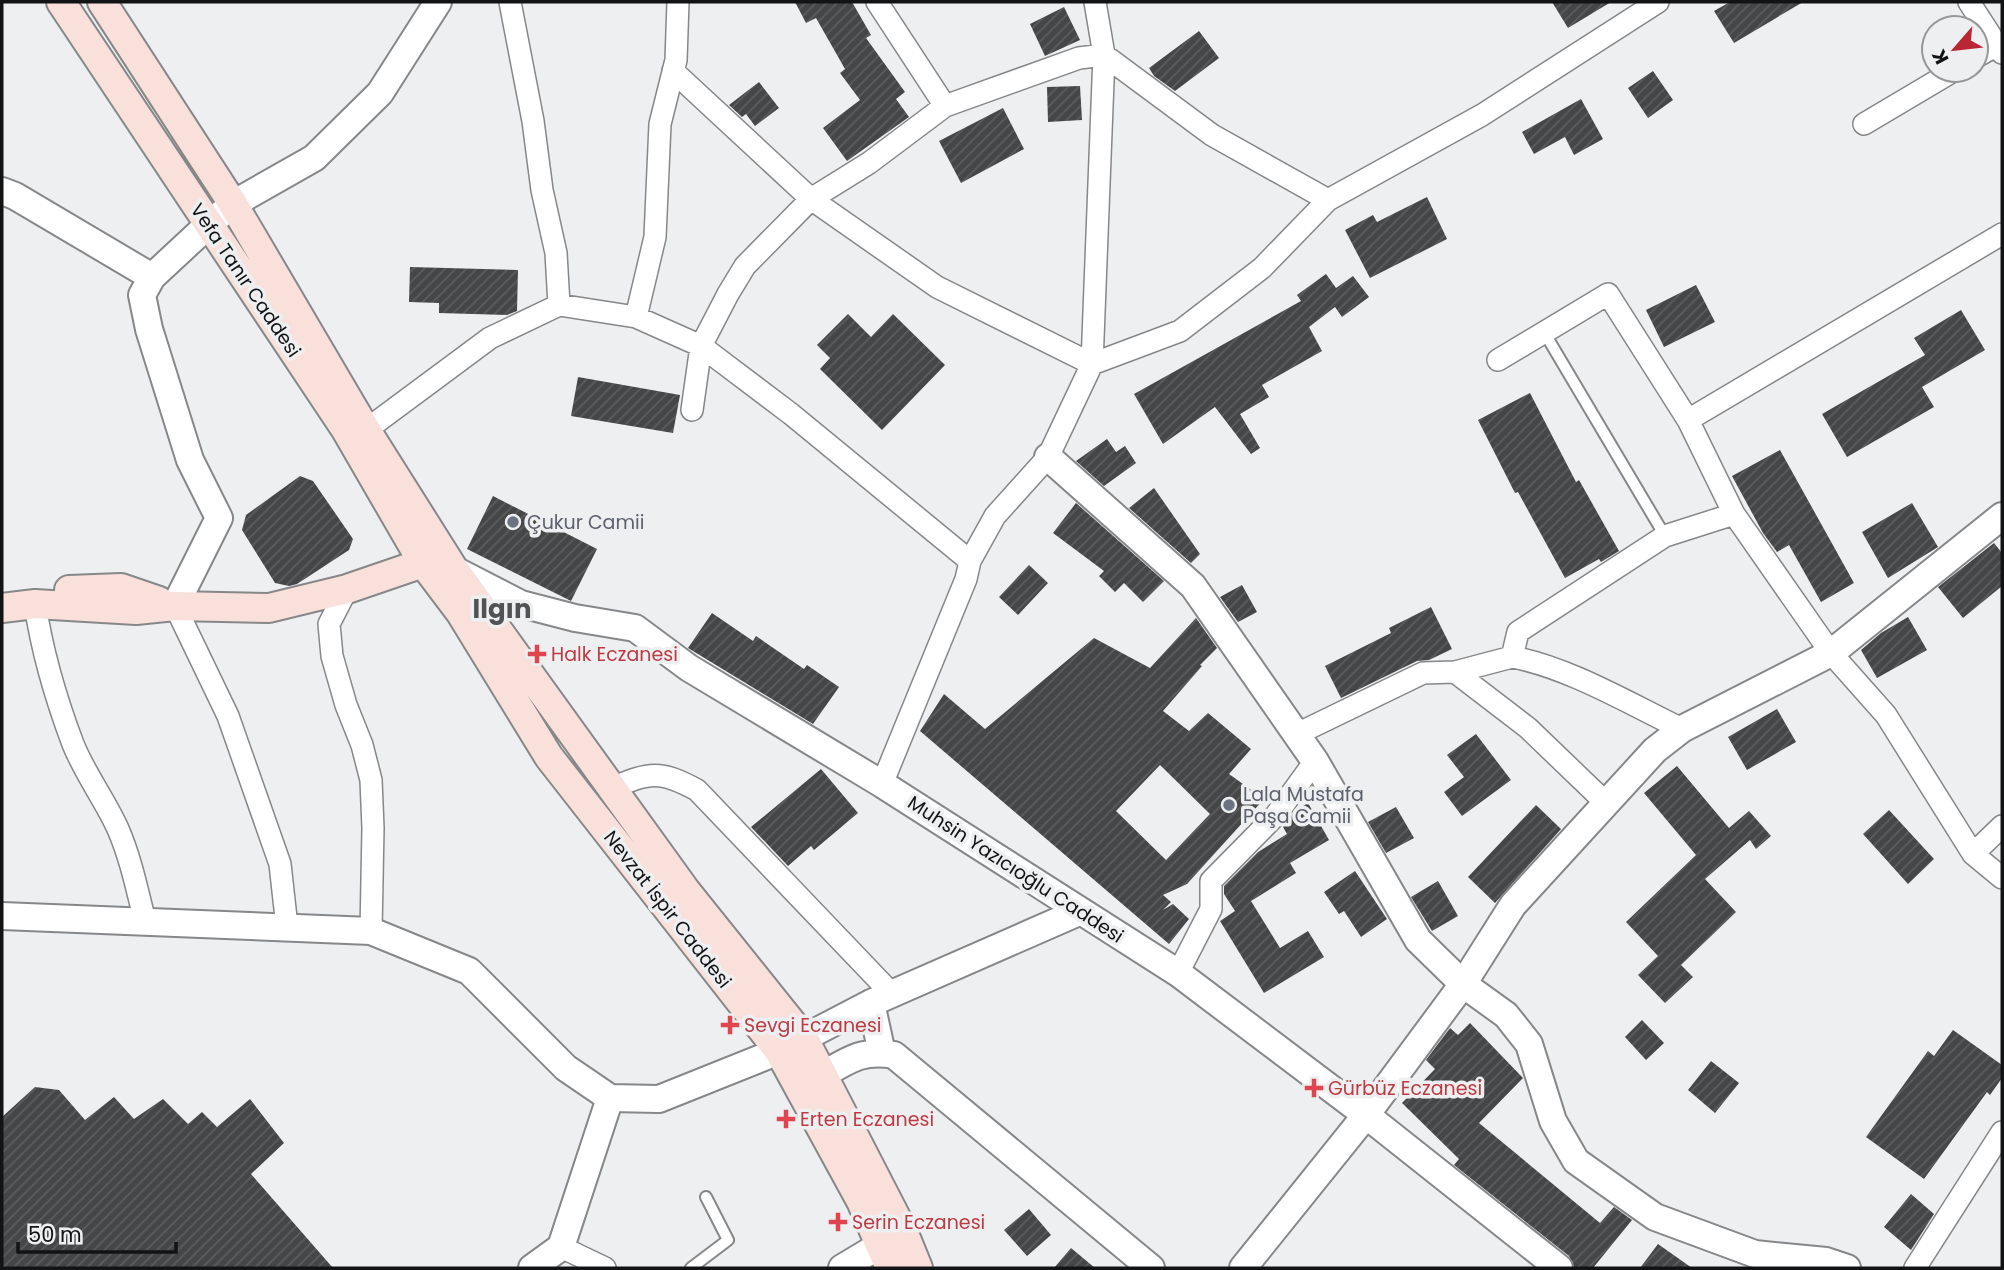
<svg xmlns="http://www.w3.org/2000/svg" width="2004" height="1270" font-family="Poppins,sans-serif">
<defs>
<pattern id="building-hatch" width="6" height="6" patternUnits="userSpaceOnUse" patternTransform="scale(1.75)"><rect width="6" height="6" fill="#454647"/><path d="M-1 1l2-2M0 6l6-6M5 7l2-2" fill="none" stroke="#5c5d5e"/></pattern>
</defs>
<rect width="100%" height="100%" fill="#eeeff1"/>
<path fill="url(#building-hatch)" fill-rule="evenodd" d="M 795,2 L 852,2 L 871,35 L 866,38 L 905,92 L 896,99 L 909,117 L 847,161 L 823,128 L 860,100 L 840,73 L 845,69 L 816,18 L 806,23 Z
M 1552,2 L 1611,2 L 1568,28 Z
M 1730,2 L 1803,2 L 1734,43 L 1714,11 Z
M 1064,7 L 1080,40 L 1045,56 L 1030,24 Z
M 1199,31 L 1219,58 L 1175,91 L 1154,76 L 1149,68 Z
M 1653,71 L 1673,100 L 1648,118 L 1628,88 Z
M 759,82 L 779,108 L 755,126 L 746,114 L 742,117 L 729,105 Z
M 1080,86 L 1082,120 L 1048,122 L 1047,87 Z
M 1581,99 L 1603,139 L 1574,155 L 1565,137 L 1534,154 L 1522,132 Z
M 1003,108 L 1024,149 L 961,183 L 939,141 Z
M 1427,197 L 1447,239 L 1370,278 L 1345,230 L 1373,215 L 1377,222 Z
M 410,267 L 518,270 L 517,311 L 507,315 L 439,313 L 439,303 L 409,302 Z
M 1326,274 L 1336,288 L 1353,276 L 1369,297 L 1342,317 L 1335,307 L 1309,327 L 1322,351 L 1262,385 L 1269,397 L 1240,414 L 1260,448 L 1251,454 L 1215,407 L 1163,444 L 1134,394 L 1301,301 L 1297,295 Z
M 1696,285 L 1715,322 L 1664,347 L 1646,310 Z
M 1961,310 L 1985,350 L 1922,387 L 1934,407 L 1847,457 L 1822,414 L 1925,355 L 1914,338 Z
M 848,314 L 871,337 L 893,314 L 945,365 L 882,430 L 820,369 L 830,358 L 817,345 Z
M 578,377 L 680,395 L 673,433 L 571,416 Z
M 1530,393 L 1576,482 L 1579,480 L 1619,551 L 1601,562 L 1599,559 L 1565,578 L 1518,492 L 1515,493 L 1478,420 Z
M 1107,439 L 1116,452 L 1125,446 L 1136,463 L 1104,486 L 1076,461 Z
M 1780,450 L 1854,583 L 1821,602 L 1789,545 L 1777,552 L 1763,533 L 1732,476 Z
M 300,476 L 313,481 L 353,539 L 349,550 L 297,584 L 289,586 L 275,583 L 242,530 L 246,515 Z
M 1154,488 L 1200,554 L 1191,563 L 1129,508 Z
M 493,496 L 597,549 L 571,601 L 467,549 Z
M 1076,503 L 1164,581 L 1143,602 L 1124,583 L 1115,592 L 1099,576 L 1104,571 L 1053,533 Z
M 1912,503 L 1938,547 L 1888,578 L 1862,532 Z
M 1994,543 L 2002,553 L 2002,586 L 1963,618 L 1938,587 Z
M 1029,565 L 1048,583 L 1018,615 L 999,597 Z
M 1242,585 L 1257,612 L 1238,622 L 1220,597 Z
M 1431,607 L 1452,649 L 1429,660 L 1417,661 L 1341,698 L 1325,666 L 1391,633 L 1389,628 Z
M 712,613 L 753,641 L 756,636 L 804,669 L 807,665 L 839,687 L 813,724 L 688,648 Z
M 1908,617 L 1927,650 L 1877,678 L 1861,650 L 1881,633 Z
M 1196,618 L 1217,648 L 1200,665 L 1202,666 L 1163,711 L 1189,731 L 1208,713 L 1251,749 L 1229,774 L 1264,799 L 1187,884 L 1163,895 L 1171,902 L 1163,910 L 1173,904 L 1189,919 L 1169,944 L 920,731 L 944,694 L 985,729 L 1094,638 L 1150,668 ZM 1160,765 L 1210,814 L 1166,860 L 1116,811 Z
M 1777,709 L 1796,742 L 1747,770 L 1728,737 Z
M 1476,734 L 1511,780 L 1462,816 L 1444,792 L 1464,777 L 1447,755 Z
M 1677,766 L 1729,828 L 1749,811 L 1771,836 L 1756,849 L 1750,840 L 1705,879 L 1736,912 L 1681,965 L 1693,977 L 1665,1003 L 1638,975 L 1658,956 L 1626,922 L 1696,855 L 1644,793 Z
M 821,769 L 858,813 L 814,850 L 811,846 L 788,866 L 751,827 Z
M 1308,803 L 1329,840 L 1290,863 L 1296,873 L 1251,901 L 1280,948 L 1308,931 L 1324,957 L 1264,993 L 1220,921 L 1235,911 L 1224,894 L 1224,886 L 1258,852 L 1287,834 L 1283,827 L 1295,811 Z
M 1536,805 L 1561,829 L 1495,903 L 1468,877 Z
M 1396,807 L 1414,838 L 1386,853 L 1368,822 Z
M 1889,810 L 1934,859 L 1908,884 L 1863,834 Z
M 1355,871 L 1387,919 L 1361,937 L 1344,911 L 1339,914 L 1324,892 Z
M 1438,881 L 1458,916 L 1432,931 L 1411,897 Z
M 1642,1020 L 1664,1043 L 1646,1060 L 1625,1037 Z
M 1470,1023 L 1523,1078 L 1479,1123 L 1600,1223 L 1614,1207 L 1632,1220 L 1593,1268 L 1574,1268 L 1569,1256 L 1454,1165 L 1459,1159 L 1402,1103 L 1435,1069 L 1426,1060 L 1450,1028 L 1458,1035 Z
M 1953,1030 L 2002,1065 L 2002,1078 L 1990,1095 L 1987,1092 L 1924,1179 L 1866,1137 L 1928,1051 L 1934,1056 Z
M 1711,1061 L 1739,1083 L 1715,1113 L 1688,1090 Z
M 35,1087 L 59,1090 L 85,1120 L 114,1097 L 134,1119 L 163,1099 L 188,1124 L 202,1112 L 217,1127 L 250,1099 L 284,1143 L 251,1174 L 333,1268 L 2,1268 L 2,1117 Z
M 1911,1194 L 1934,1214 L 1911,1250 L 1884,1227 Z
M 1029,1209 L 1051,1235 L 1027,1256 L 1004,1230 Z
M 1658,1244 L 1692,1268 L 1640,1268 Z
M 1071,1248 L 1095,1268 L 1054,1268 Z"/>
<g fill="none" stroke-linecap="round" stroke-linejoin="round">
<g stroke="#868789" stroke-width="14">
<path id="service" d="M 1544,332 L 1665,536
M 691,1268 L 728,1240 L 706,1197"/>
</g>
<g stroke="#868789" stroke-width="24">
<path id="minor" d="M 510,2 L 533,121 L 542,190 L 556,253 L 559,305
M 877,2 L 945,106
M 1969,2 L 2002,53
M 1976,57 L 1997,45
M 673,71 L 811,199 L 937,287 L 1092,364 L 1180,331 L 1262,268 L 1328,200 L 1482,115 L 1658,2
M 1864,124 L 1955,70
M 636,317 L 655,237 L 660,124 L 676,60 L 678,2
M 1498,360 L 1608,294 L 1688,420 L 1734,514 L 1831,653 L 1886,715 L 1973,854 L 2002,878
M 692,410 L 701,346 L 728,294 L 745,266 L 811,199 L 869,163 L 945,106 L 1079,58 L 1104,55 L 1212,135 L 1328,200
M 1688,420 L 2002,234
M 366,430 L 490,338 L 559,305 L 636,317 L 701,346 L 791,414 L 970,561
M 347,589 L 329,624 L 332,656 L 346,705 L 362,745 L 371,780 L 373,828 L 371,931
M 35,604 C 42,651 56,699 73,744 C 85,774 105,800 118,829 C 131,859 137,890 145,921
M 175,606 L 228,716 L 280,864 L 287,927
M 1512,657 C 1568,667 1630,704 1682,729
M 1455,672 L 1528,728 L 1606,803
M 1297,734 L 1423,673 L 1455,672 L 1512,657 L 1518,632 L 1665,536 L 1734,514
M 882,784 L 966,579 L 970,561 L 995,516 L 1048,457 L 1092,364 L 1104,55 L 1095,2
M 612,788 C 650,772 660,770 697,790 L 891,993
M 1973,854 L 2002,826
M 1178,973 L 1211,909 L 1211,881 L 1276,815 L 1315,761
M 561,1247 L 605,1268
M 1915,1268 L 2002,1132"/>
</g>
<g stroke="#868789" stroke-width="30">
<path id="tertiary" d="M 2,191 L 15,196 L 152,277
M 1048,457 L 1193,586 L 1315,761 L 1418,940 L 1463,984 L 1506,1015 L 1529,1044 L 1553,1121 L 1576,1161 L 1655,1217 L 1755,1254 L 1826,1261 L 1847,1268
M 451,568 L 521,604 L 575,618 L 635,628 L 689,668 L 882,784 L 1178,973 L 1366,1115 L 1559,1268
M 175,606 L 219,518 L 190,460 L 149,329 L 142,295 L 152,277 L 209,224 L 233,204 L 314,158 L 380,93 L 438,2
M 2,916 L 371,931 L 469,971 L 566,1068 L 610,1098 L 659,1099 L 779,1051 L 871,1003 L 1081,911
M 871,1003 L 882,1053
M 823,1075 C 848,1060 863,1049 894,1055 L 1151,1268
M 532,1268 L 561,1247 L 610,1098
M 842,1268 L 897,1235
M 1243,1268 L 1366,1115 L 1463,984 L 1513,905 L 1655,750 L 1682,729 L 1831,653 L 2002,516"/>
</g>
<g stroke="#868789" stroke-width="32">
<path id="secondary" d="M 61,2 L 346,430 L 423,563 L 460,612 L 549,757 L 779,1051 L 861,1201 L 890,1268
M 102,2 L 233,204 L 366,430 L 453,568 L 686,891 L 803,1037 L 903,1231 L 918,1268
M 69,590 L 121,588 L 159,601
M 2,608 L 35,604 L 136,610 L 175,606 L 269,608 L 347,589 L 423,563"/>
</g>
<use href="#service" stroke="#fff" stroke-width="10"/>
<use href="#minor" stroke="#fff" stroke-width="21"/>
<use href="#tertiary" stroke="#fff" stroke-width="26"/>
<use href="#secondary" stroke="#f9e0da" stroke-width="28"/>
</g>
<g fill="#6b7280" stroke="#eeeff1" stroke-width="2.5">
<circle cx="513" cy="522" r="7"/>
<circle cx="1229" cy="805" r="7"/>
</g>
<g fill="#e0444e" stroke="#eeeff1" stroke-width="2.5">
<path d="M533.5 643.5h7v7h7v7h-7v7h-7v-7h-7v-7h7z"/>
<path d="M726.5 1014.5h7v7h7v7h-7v7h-7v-7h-7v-7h7z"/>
<path d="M1310.5 1077.5h7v7h7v7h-7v7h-7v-7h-7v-7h7z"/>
<path d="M782.5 1108.5h7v7h7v7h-7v7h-7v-7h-7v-7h7z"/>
<path d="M834.5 1211.5h7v7h7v7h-7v7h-7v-7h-7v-7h7z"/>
</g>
<g text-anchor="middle" stroke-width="7" stroke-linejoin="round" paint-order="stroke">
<g font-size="19" fill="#121314" stroke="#eeeff1">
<text transform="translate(246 280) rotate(56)" y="7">Vefa Tanır Caddesi</text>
<text transform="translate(1016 869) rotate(33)" y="7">Muhsin Yazıcıoğlu Caddesi</text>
<text transform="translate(668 909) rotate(52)" y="7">Nevzat İspir Caddesi</text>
</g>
<g font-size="19" fill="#5b616d" stroke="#eeeff1" text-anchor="start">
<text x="527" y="529">Çukur Camii</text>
<text x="1243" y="801">Lala Mustafa<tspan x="1243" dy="22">Paşa Camii</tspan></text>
</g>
<g font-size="19" fill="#be3a42" stroke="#eeeff1" text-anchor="start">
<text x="551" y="661">Halk Eczanesi</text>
<text x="744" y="1032">Sevgi Eczanesi</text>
<text x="1328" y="1095">Gürbüz Eczanesi</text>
<text x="800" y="1126">Erten Eczanesi</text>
<text x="852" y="1229">Serin Eczanesi</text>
</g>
<g font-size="26" font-weight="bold" fill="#515254" stroke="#eeeff1">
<text x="502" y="618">Ilgın</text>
</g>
</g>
<rect width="2004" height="1270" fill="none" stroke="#121314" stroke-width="7"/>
<g transform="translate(1955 49) rotate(242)"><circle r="33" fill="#eeeff1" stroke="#969799" stroke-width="2"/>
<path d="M0-5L12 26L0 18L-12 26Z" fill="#b82733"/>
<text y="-10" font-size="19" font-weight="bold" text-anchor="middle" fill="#121314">K</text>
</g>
<path d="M18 1242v10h158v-10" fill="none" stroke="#121314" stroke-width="3.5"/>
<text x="28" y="1242" font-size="21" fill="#121314" stroke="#eeeff1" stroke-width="5" paint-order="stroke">50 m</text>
</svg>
